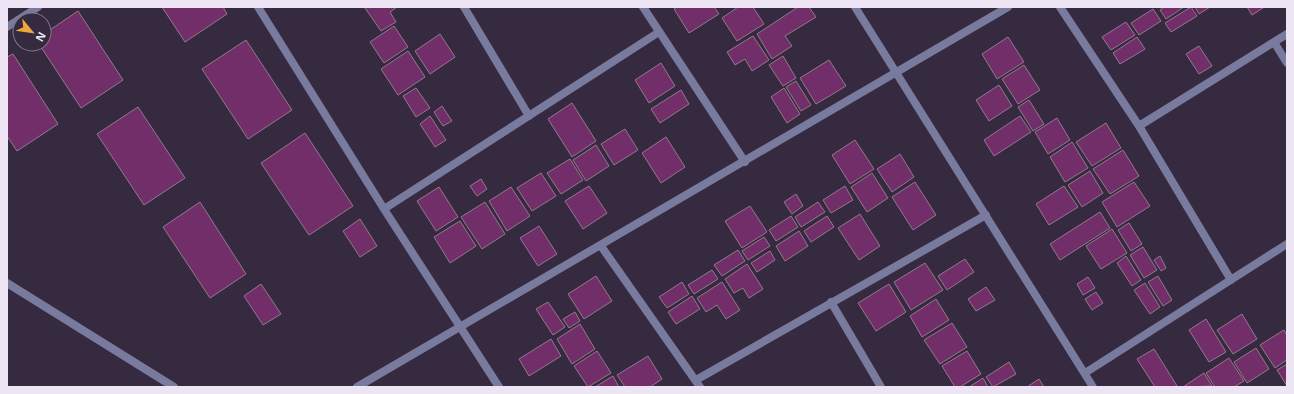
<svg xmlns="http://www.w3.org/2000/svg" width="1294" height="394" font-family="'Open Sans',sans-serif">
<rect width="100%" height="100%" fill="#362a40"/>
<path fill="#722e69" stroke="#92798c" d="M 162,7 L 223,7 L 227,14 L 185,42 Z
M 367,7 L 397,7 L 390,12 L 396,22 L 381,31 L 365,8 Z
M 677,7 L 714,7 L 719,14 L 689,33 L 674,9 Z
M 738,7 L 753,7 L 764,24 L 737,41 L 722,18 Z
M 798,7 L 809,7 L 816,17 L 785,36 L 792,46 L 772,59 L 757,34 Z
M 1164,7 L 1184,7 L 1166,19 L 1160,10 Z
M 1191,7 L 1197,16 L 1171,32 L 1165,23 Z
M 1195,7 L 1210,7 L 1199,14 Z
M 1247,7 L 1263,7 L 1263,8 L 1252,15 Z
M 1153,9 L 1161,21 L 1139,35 L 1131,23 Z
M 78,11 L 123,80 L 81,108 L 39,44 L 44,44 L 44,34 Z
M 1126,22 L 1135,35 L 1111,50 L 1102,37 Z
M 394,26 L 408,47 L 384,63 L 370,42 Z
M 440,34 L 455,57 L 430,74 L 415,51 Z
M 753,36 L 769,60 L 752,71 L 745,59 L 735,65 L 727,52 Z
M 1008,37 L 1024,62 L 997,79 L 982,54 Z
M 1137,37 L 1145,49 L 1120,64 L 1113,53 Z
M 246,40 L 292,110 L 248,139 L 202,69 Z
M 1199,46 L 1212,66 L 1199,74 L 1186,54 Z
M 408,51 L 425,77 L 398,95 L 381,69 Z
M 13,54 L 58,124 L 17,151 L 7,136 L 7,57 Z
M 783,56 L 796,78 L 783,86 L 769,65 Z
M 829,60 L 846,86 L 816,104 L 800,78 Z
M 661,63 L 675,86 L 649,103 L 635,80 Z
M 1024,65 L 1040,90 L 1018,104 L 1002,79 Z
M 796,81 L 811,105 L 801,111 L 786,87 Z
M 999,85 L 1012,106 L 989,121 L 976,100 Z
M 416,88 L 430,108 L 416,117 L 403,96 Z
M 784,88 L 800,114 L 787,123 L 771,97 Z
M 681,90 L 689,104 L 660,123 L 651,109 Z
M 1029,100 L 1044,124 L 1033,131 L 1018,107 Z
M 572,103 L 596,141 L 572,157 L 548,119 Z
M 442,106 L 452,121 L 443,126 L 434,112 Z
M 138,107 L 185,178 L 144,205 L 97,134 Z
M 430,116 L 446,140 L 435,147 L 420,124 Z
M 1020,116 L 1031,132 L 994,156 L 984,140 Z
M 1057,118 L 1070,140 L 1048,154 L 1035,132 Z
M 1106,123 L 1121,148 L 1092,166 L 1076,142 Z
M 625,129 L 638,150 L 614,165 L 601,144 Z
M 305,133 L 353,206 L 309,235 L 261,163 Z
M 666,137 L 685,167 L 661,183 L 642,153 Z
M 855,140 L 874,169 L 850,184 L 832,155 Z
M 1072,142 L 1088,168 L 1065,182 L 1050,157 Z
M 596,145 L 609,166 L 586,181 L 573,160 Z
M 1123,150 L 1139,176 L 1110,194 L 1093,169 Z
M 900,154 L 914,177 L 892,192 L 877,169 Z
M 570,159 L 583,180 L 561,194 L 547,173 Z
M 1090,171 L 1103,193 L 1082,207 L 1068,185 Z
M 541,173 L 556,196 L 532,211 L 517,188 Z
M 872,173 L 888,198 L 867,212 L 851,187 Z
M 481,179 L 487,189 L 477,196 L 470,186 Z
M 915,182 L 936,215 L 913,230 L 892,197 Z
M 1134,182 L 1150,206 L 1117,227 L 1102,202 Z
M 589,186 L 607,213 L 583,229 L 565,201 Z
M 845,186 L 853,200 L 831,213 L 823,200 Z
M 1064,186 L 1078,207 L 1049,225 L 1036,204 Z
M 439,187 L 458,217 L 436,231 L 417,201 Z
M 511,187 L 530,216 L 507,231 L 489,201 Z
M 796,194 L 803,206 L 792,214 L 784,202 Z
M 200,202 L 246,274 L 210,298 L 163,227 Z
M 485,202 L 505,234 L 482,249 L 461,217 Z
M 818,202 L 825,212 L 801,227 L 795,217 Z
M 750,206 L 767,232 L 742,248 L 725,221 Z
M 1100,212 L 1110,228 L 1060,260 L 1050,244 Z
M 860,214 L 880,246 L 859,260 L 838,228 Z
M 791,216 L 798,227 L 776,241 L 769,230 Z
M 827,216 L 834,227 L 811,242 L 804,231 Z
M 360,219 L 377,246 L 360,257 L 343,231 Z
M 460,221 L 476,246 L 450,263 L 434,237 Z
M 1129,223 L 1142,244 L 1131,251 L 1118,230 Z
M 539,226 L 557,254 L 538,266 L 520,238 Z
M 1112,229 L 1127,253 L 1101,269 L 1086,246 Z
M 799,231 L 808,246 L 785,261 L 776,246 Z
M 764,237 L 770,246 L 748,260 L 742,251 Z
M 1143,247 L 1157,270 L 1144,278 L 1130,255 Z
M 738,250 L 745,261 L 722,276 L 714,265 Z
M 770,251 L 775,260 L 757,272 L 751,263 Z
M 1126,256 L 1141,280 L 1132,286 L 1117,263 Z
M 1160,256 L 1166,268 L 1161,271 L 1154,260 Z
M 965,259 L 974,272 L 947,290 L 938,276 Z
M 925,263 L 943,290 L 911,310 L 894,282 Z
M 747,264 L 763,289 L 749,298 L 743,288 L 734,293 L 725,279 Z
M 712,270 L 718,279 L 694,294 L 688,285 Z
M 596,276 L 612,301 L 584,319 L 568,294 Z
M 1158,276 L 1172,300 L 1163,306 L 1148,282 Z
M 1088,277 L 1095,288 L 1083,295 L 1077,284 Z
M 682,282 L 689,294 L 667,308 L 659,297 Z
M 722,282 L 740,310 L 726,319 L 717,305 L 706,312 L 697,298 Z
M 1145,283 L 1160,307 L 1150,314 L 1134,290 Z
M 261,284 L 281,314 L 263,325 L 244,296 Z
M 889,284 L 906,312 L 876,331 L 858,303 Z
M 986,287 L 995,300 L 976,311 L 968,299 Z
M 1096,292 L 1103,303 L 1092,310 L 1085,299 Z
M 692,296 L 700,309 L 676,324 L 668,312 Z
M 936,299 L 949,320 L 922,337 L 910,316 Z
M 548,302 L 565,327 L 553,335 L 536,309 Z
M 575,312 L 580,321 L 569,328 L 563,319 Z
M 1242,314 L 1257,339 L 1233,354 L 1217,330 Z
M 1206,319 L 1226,352 L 1209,362 L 1189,330 Z
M 952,323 L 967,347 L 940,364 L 924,340 Z
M 580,324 L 595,349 L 572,364 L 557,339 Z
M 1284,330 L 1287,335 L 1287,360 L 1275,368 L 1260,345 Z
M 551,339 L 561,356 L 529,376 L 519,359 Z
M 1256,348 L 1269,369 L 1247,383 L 1234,362 Z
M 1154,349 L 1177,386 L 1175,387 L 1155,387 L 1137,359 Z
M 597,351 L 611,373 L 588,387 L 574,366 Z
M 967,351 L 981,374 L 960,387 L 955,387 L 942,366 Z
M 648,356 L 662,379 L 650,387 L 625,387 L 617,375 Z
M 1229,358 L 1244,381 L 1234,387 L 1215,387 L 1206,373 Z
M 1009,362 L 1016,374 L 993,387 L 986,377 Z
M 1287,364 L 1287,386 L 1277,370 Z
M 1204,373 L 1212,386 L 1183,387 Z
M 613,376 L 619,387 L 595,387 Z
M 983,378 L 988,387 L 969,387 Z
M 1039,379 L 1044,387 L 1027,387 Z"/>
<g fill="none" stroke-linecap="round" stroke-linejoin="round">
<path stroke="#787a9e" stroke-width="8" d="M 258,7 L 384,209 L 499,387
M 464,7 L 529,116
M 643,7 L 745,162
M 855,7 L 1093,387
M 1060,7 L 1139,126 L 1231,280
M 7,27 L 38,7
M 1274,42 L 1287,63
M 1139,126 L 1287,34
M 384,209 L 659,32
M 601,246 L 700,387
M 7,283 L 174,387
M 831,302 L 881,387
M 1085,373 L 1287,244
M 696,380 L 986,215
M 357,387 L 1008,7"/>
</g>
<rect width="1294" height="394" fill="none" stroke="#ede5f4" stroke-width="16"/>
<g transform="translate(32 32) rotate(119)"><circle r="19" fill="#362a40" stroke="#7f7588"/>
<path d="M0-3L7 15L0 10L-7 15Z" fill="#eea83c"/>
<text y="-6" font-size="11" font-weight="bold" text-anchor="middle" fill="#ede5f4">N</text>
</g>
</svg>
